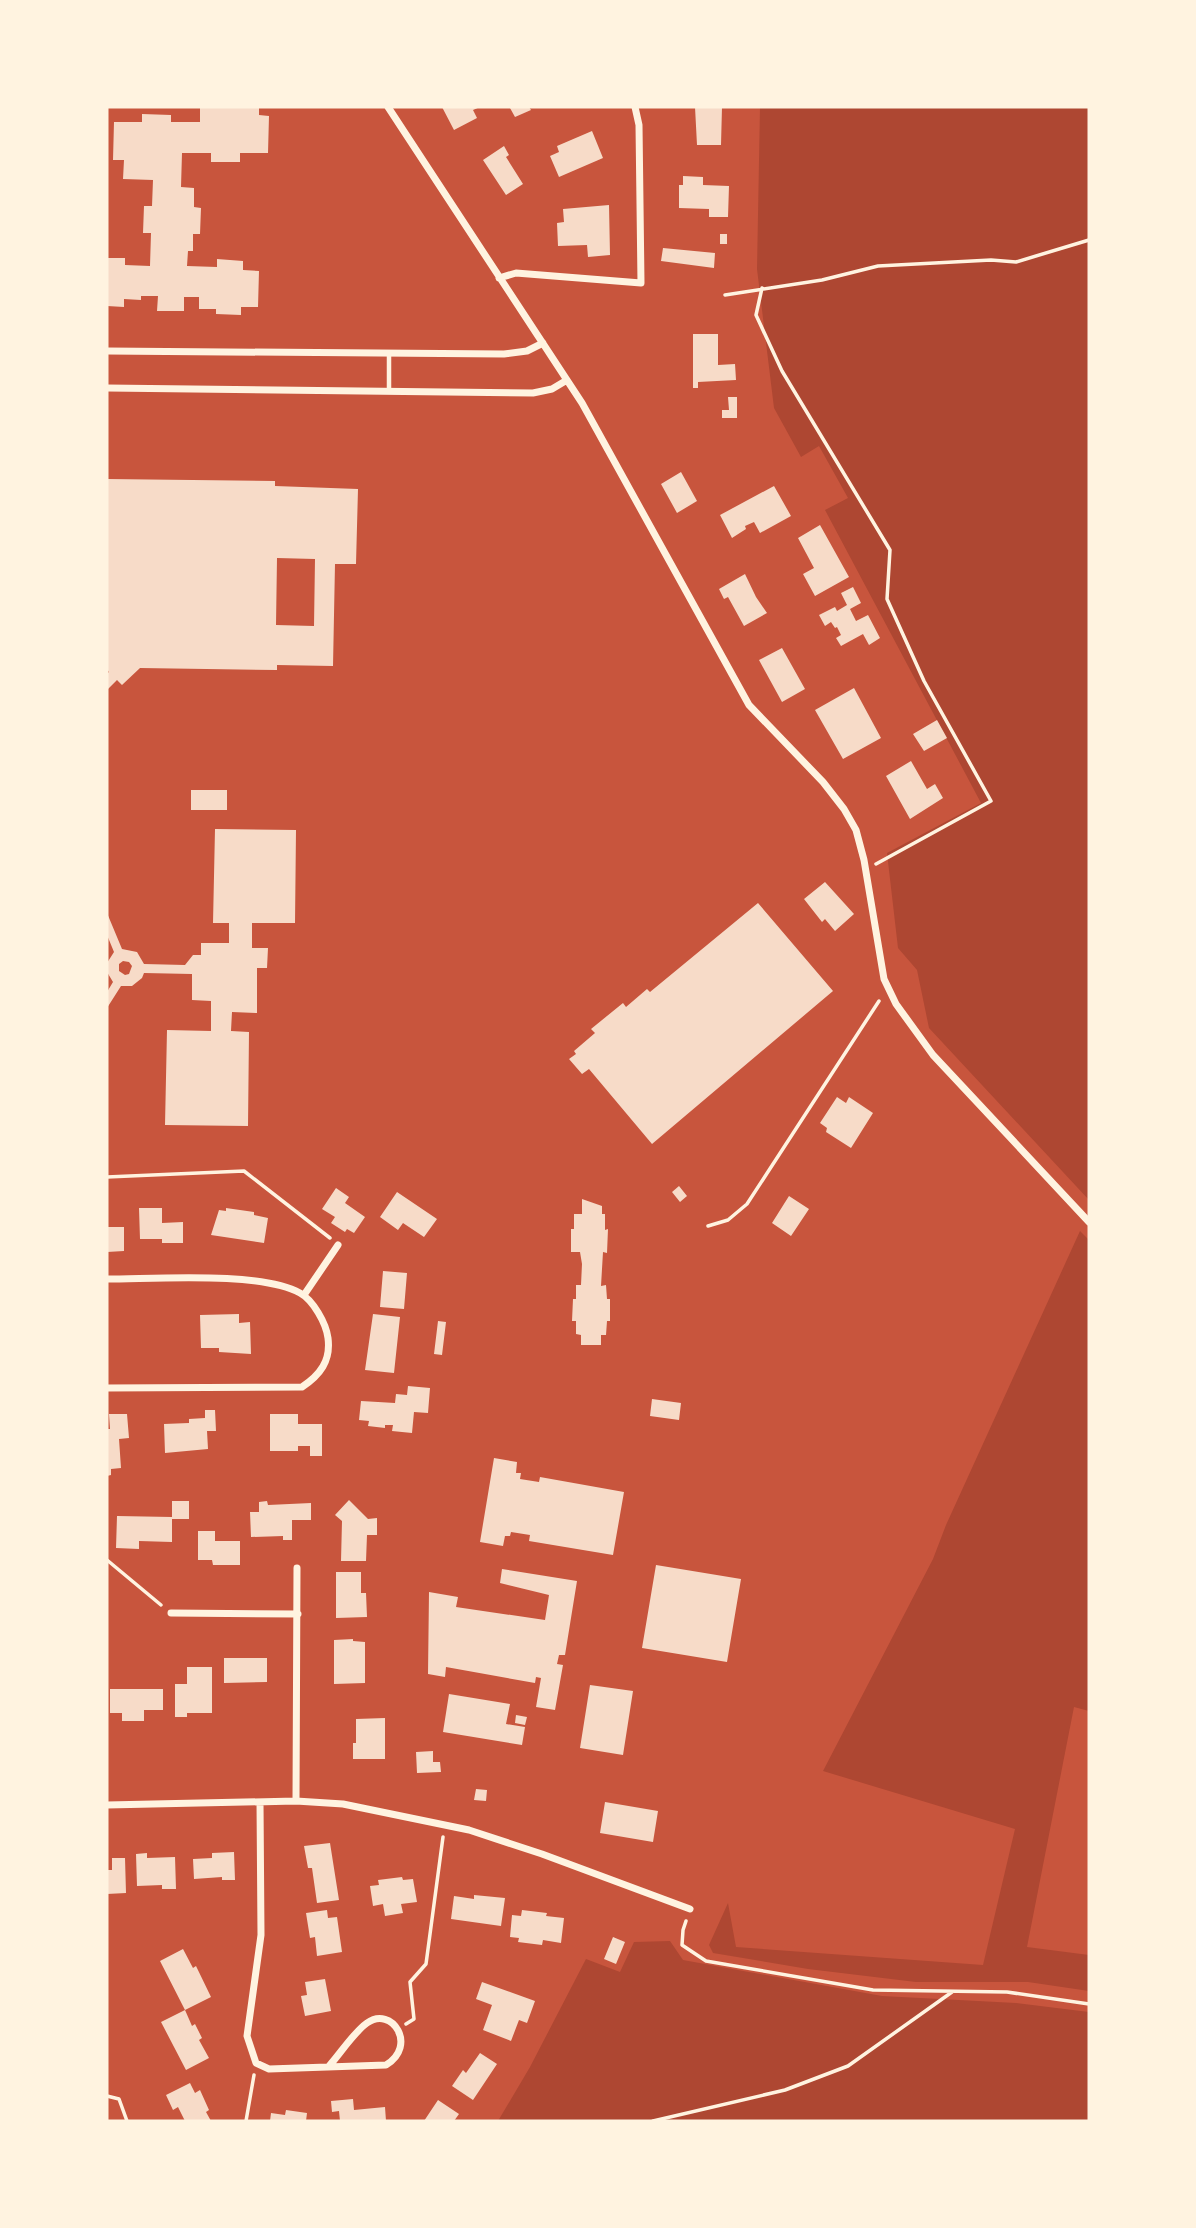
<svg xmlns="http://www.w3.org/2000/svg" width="1196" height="2228" font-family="'Titillium Web',sans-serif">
<rect width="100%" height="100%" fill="#c8553d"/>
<path fill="#ae4732" d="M 760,107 L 1089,107 L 1089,1200 L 929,1028 L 917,970 L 898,948 L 887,853 L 981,803 L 825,510 L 848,498 L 819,446 L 801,457 L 774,408 L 757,269 Z
M 1080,1231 L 1089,1240 L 1089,1711 L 1074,1707 L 1027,1947 L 1089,1955 L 1089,1991 L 1028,1982 L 916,1982 L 808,1969 L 713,1953 L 709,1945 L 728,1903 L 736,1947 L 983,1965 L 1015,1829 L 823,1771 L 933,1559 L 946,1525 Z
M 670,1941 L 683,1960 L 882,1996 L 1016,2003 L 1089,2012 L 1089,2121 L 498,2121 L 530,2067 L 586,1959 L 620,1972 L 634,1942 Z"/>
<path fill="#f7dbc8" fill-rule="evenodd" d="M 200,107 L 259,107 L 259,115 L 269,116 L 268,153 L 240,153 L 240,162 L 211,162 L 211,153 L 182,153 L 181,187 L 194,188 L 194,207 L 201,208 L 200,234 L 193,234 L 193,251 L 188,251 L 187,266 L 217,267 L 217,259 L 243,261 L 243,270 L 259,271 L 258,307 L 241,307 L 241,315 L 216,314 L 216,309 L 199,309 L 199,297 L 184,297 L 184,311 L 157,311 L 158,296 L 141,296 L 141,300 L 124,299 L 124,307 L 107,306 L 107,258 L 125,258 L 125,265 L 150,266 L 151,233 L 143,233 L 144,206 L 152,206 L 153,180 L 123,179 L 124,160 L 113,160 L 114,122 L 142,122 L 142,114 L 171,115 L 171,122 L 200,122 Z
M 442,107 L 480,107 L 473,110 L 477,118 L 454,130 Z
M 513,107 L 529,107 L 531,110 L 515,117 L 510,108 Z
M 695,107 L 722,107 L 721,145 L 697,145 Z
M 592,131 L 603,158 L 559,177 L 550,156 L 559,152 L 557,146 Z
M 504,146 L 509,155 L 506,157 L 523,184 L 506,195 L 483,160 Z
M 683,176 L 703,177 L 703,185 L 729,186 L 728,217 L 709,217 L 709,209 L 679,208 L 679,185 L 683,185 Z
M 609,205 L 610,255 L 588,257 L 587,245 L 558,246 L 557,223 L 564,222 L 563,209 Z
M 720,234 L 727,234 L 727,244 L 720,244 Z
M 663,248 L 715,253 L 714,268 L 661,261 Z
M 693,334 L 718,334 L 718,365 L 735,364 L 736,380 L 698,382 L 698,388 L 693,388 Z
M 728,397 L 737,397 L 737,418 L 722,418 L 722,410 L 729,410 Z
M 681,472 L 697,501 L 677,513 L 661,484 Z
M 107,479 L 275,481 L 275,486 L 358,489 L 356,564 L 335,564 L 333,666 L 277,665 L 277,670 L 140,668 L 122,685 L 117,680 L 107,690 L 107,674 L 109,672 L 107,669 ZM 277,558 L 315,559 L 314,626 L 276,625 Z
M 774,486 L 791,516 L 760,533 L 754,522 L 745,526 L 746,529 L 732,538 L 720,515 Z
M 820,525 L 849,577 L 815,596 L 803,574 L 814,568 L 798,538 Z
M 745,574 L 756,597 L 767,613 L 744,626 L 728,597 L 724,599 L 719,589 Z
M 853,587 L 861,603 L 850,609 L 856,621 L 868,615 L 880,638 L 869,645 L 863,634 L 841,646 L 836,638 L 841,635 L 837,627 L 835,628 L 831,622 L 825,626 L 819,615 L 835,607 L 837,611 L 847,605 L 841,593 Z
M 782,648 L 805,689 L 782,702 L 759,660 Z
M 854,688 L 881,738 L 843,759 L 815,710 Z
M 937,720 L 947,738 L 924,751 L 913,734 Z
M 911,761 L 927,789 L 935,784 L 943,798 L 910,819 L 886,776 Z
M 191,790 L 227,790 L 227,810 L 191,810 Z
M 215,829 L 296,830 L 295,923 L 252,923 L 252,948 L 268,948 L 267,968 L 257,968 L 257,1013 L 232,1012 L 231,1031 L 249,1032 L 248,1126 L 165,1125 L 167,1030 L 211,1031 L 211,1001 L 192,1000 L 192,974 L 144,973 L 142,978 L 132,986 L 121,986 L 107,1008 L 107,992 L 113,982 L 107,972 L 107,963 L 114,952 L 107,935 L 107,913 L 122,949 L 137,952 L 144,964 L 185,965 L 193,955 L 201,955 L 201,943 L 229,943 L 229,923 L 213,923 ZM 123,961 L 129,962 L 132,966 L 129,974 L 125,975 L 119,971 L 119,964 Z
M 825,882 L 854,914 L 835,931 L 825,919 L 822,922 L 804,899 Z
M 758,903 L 833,991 L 652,1144 L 589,1069 L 582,1074 L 569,1059 L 576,1054 L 574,1051 L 595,1033 L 591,1029 L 623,1003 L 626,1007 L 647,989 L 650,992 Z
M 837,1097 L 846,1103 L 849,1097 L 873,1113 L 851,1148 L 826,1132 L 827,1128 L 820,1123 Z
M 679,1186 L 687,1196 L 680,1202 L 672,1192 Z
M 336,1188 L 349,1197 L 345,1203 L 365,1217 L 354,1233 L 347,1229 L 345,1232 L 331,1223 L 335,1217 L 322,1209 Z
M 397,1192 L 437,1219 L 424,1237 L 403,1223 L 398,1230 L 380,1217 Z
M 789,1196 L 809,1209 L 791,1236 L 772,1223 Z
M 582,1199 L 602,1206 L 602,1214 L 605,1214 L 605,1230 L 608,1229 L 607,1253 L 603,1252 L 601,1286 L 606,1285 L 607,1299 L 610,1299 L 610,1321 L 607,1321 L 606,1335 L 601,1335 L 601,1345 L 581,1345 L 581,1335 L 576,1334 L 576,1321 L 572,1321 L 573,1299 L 576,1299 L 576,1285 L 581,1285 L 582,1264 L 580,1252 L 571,1252 L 571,1229 L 574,1229 L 574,1214 L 582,1214 Z
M 139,1208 L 162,1208 L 162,1223 L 183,1222 L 183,1243 L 162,1243 L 162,1239 L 140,1239 Z
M 226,1208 L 254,1212 L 254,1215 L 268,1218 L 264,1243 L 211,1235 L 219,1210 L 226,1211 Z
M 107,1227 L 124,1227 L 124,1251 L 107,1252 Z
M 383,1271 L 407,1273 L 404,1309 L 380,1307 Z
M 239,1314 L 239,1323 L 250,1322 L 251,1354 L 219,1352 L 219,1348 L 201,1348 L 200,1315 Z
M 373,1314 L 400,1317 L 394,1373 L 365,1370 Z
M 438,1321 L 446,1322 L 442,1355 L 434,1354 Z
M 408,1386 L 430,1388 L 428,1413 L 414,1412 L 412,1433 L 392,1431 L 393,1425 L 385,1425 L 385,1428 L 368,1426 L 369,1421 L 359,1420 L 361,1401 L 395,1403 L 396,1394 L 407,1395 Z
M 652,1399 L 681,1403 L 679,1420 L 650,1416 Z
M 205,1410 L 215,1410 L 216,1431 L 207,1431 L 208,1449 L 165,1453 L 164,1424 L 189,1423 L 189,1419 L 205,1418 Z
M 109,1414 L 127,1414 L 129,1438 L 119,1439 L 121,1468 L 111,1469 L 111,1475 L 107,1476 L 107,1429 L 110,1429 Z
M 270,1414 L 298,1414 L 298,1424 L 322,1424 L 322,1456 L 310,1456 L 310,1446 L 298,1446 L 298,1451 L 270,1451 Z
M 494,1458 L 517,1462 L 516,1473 L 521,1473 L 520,1479 L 539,1482 L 540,1477 L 624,1492 L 613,1555 L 529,1541 L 530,1535 L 511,1532 L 510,1536 L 505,1536 L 503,1546 L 480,1542 Z
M 349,1500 L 368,1519 L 377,1518 L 377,1535 L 367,1535 L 366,1561 L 341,1561 L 342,1521 L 335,1515 Z
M 172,1501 L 189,1501 L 189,1519 L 172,1519 L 172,1542 L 139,1541 L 139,1549 L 116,1548 L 117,1516 L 172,1517 Z
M 267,1501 L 268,1505 L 311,1503 L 311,1520 L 292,1520 L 292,1540 L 283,1540 L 283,1536 L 251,1537 L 250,1512 L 259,1512 L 259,1502 Z
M 198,1531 L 215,1531 L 215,1541 L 240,1541 L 240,1565 L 213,1565 L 212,1560 L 198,1560 Z
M 656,1565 L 741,1579 L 727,1662 L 642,1648 Z
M 502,1569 L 577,1581 L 565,1655 L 559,1655 L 557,1664 L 563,1665 L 555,1710 L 536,1707 L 541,1678 L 536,1677 L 535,1683 L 446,1667 L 445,1677 L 428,1674 L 429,1592 L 458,1597 L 456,1607 L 545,1620 L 549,1595 L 500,1583 Z
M 336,1572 L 361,1572 L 361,1593 L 366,1593 L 367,1617 L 336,1618 Z
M 353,1639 L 353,1641 L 365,1642 L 365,1683 L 334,1684 L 334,1640 Z
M 224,1658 L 267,1658 L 267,1682 L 224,1683 Z
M 187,1667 L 212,1667 L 212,1713 L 187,1713 L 187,1717 L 175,1717 L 175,1684 L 187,1684 Z
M 590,1685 L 633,1691 L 623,1755 L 580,1748 Z
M 110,1689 L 163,1689 L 163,1710 L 144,1710 L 144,1721 L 122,1721 L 122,1713 L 110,1713 Z
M 449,1694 L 510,1704 L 506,1724 L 525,1727 L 522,1745 L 443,1732 Z
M 516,1715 L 527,1717 L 525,1725 L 515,1723 Z
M 385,1718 L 385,1759 L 353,1759 L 353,1743 L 356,1743 L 356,1719 Z
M 433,1751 L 433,1762 L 440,1762 L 441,1772 L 417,1773 L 416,1752 Z
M 476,1789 L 487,1790 L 486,1801 L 474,1800 Z
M 605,1802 L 658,1811 L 653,1842 L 600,1833 Z
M 330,1843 L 339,1900 L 317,1903 L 312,1868 L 308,1868 L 304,1846 Z
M 234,1852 L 235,1880 L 222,1880 L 222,1877 L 194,1879 L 193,1859 L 212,1858 L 212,1853 Z
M 147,1853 L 147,1858 L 175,1857 L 176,1889 L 162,1889 L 162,1885 L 137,1886 L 136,1854 Z
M 112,1858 L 125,1858 L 126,1893 L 107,1894 L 107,1870 L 112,1870 Z
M 402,1877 L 403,1880 L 413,1879 L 417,1902 L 401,1904 L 403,1913 L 385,1916 L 383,1904 L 373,1906 L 370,1886 L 379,1885 L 378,1880 Z
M 474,1895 L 505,1898 L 501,1926 L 451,1919 L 454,1896 L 474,1899 Z
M 327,1910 L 328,1918 L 337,1917 L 342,1952 L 317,1956 L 315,1937 L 310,1938 L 306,1913 Z
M 522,1910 L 547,1913 L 546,1916 L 564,1918 L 561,1943 L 543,1940 L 542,1945 L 518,1942 L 519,1938 L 510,1937 L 512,1915 L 521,1916 Z
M 613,1937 L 625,1942 L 616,1964 L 604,1959 Z
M 183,1949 L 193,1968 L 196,1966 L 211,1997 L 185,2010 L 160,1961 Z
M 325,1979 L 331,2011 L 305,2016 L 301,1996 L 307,1995 L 305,1982 Z
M 482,1982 L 535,2001 L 527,2023 L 519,2020 L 511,2041 L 483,2030 L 492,2005 L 476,1999 Z
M 185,2010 L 192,2026 L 195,2024 L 202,2038 L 199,2040 L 209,2058 L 186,2070 L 161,2022 Z
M 480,2053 L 497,2064 L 473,2100 L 452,2086 L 463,2070 L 466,2073 Z
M 190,2083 L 195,2093 L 200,2090 L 209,2110 L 206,2112 L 211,2121 L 185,2121 L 178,2107 L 173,2110 L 166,2095 Z
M 353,2099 L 354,2110 L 385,2107 L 386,2121 L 340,2121 L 339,2111 L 332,2112 L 331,2101 Z
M 438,2100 L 459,2114 L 454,2121 L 424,2121 Z
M 286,2110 L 307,2113 L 306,2121 L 270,2121 L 271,2113 L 285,2115 Z"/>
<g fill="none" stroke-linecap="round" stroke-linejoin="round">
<path stroke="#fff3e0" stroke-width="3.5" d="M 762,288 L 756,315 L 782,371 L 890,550 L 887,599 L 924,681 L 991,801 L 876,864
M 725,295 L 822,280 L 878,266 L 991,260 L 1016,262 L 1089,240
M 107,1177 L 244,1171 L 330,1238
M 708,1226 L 728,1220 L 747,1204 L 879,1001
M 107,1560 L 161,1605
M 686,1921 L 683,1930 L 682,1945 L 706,1961 L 873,1990 L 1007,1992 L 1089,2004
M 406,2024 L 414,2019 L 410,1982 L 426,1964 L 443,1837
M 107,2096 L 119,2099 L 127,2121
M 246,2121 L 254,2075
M 653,2121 L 785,2090 L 848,2066 L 952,1992"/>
<path stroke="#fff3e0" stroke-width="4.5" d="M 389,354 L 389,391"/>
<path stroke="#fff3e0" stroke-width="7" d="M 388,107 L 582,403 L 749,705 L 823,782 L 844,809 L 856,830 L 864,860 L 884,979 L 896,1004 L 933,1055 L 1089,1222
M 499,278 L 516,273 L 641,283 L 639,125 L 635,107
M 107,351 L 504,354 L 527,351 L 543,343
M 107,388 L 533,393 L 552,389 L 567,380
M 107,1279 C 155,1279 259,1271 300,1293 C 313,1300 326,1323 328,1338 C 331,1361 320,1375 302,1387 L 107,1388
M 304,1295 L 338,1245
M 171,1613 L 298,1614
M 296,1801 L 297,1568
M 260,1802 L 261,1935 L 247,2036 L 256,2063 L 269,2069 L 386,2065 C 418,2046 392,2005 367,2023 C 354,2032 340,2054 329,2066
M 107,1805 L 296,1801 L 343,1804 L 469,1830 L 542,1854 L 690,1909"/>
</g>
<rect width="1196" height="2228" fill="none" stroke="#fff3e0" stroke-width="217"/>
</svg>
